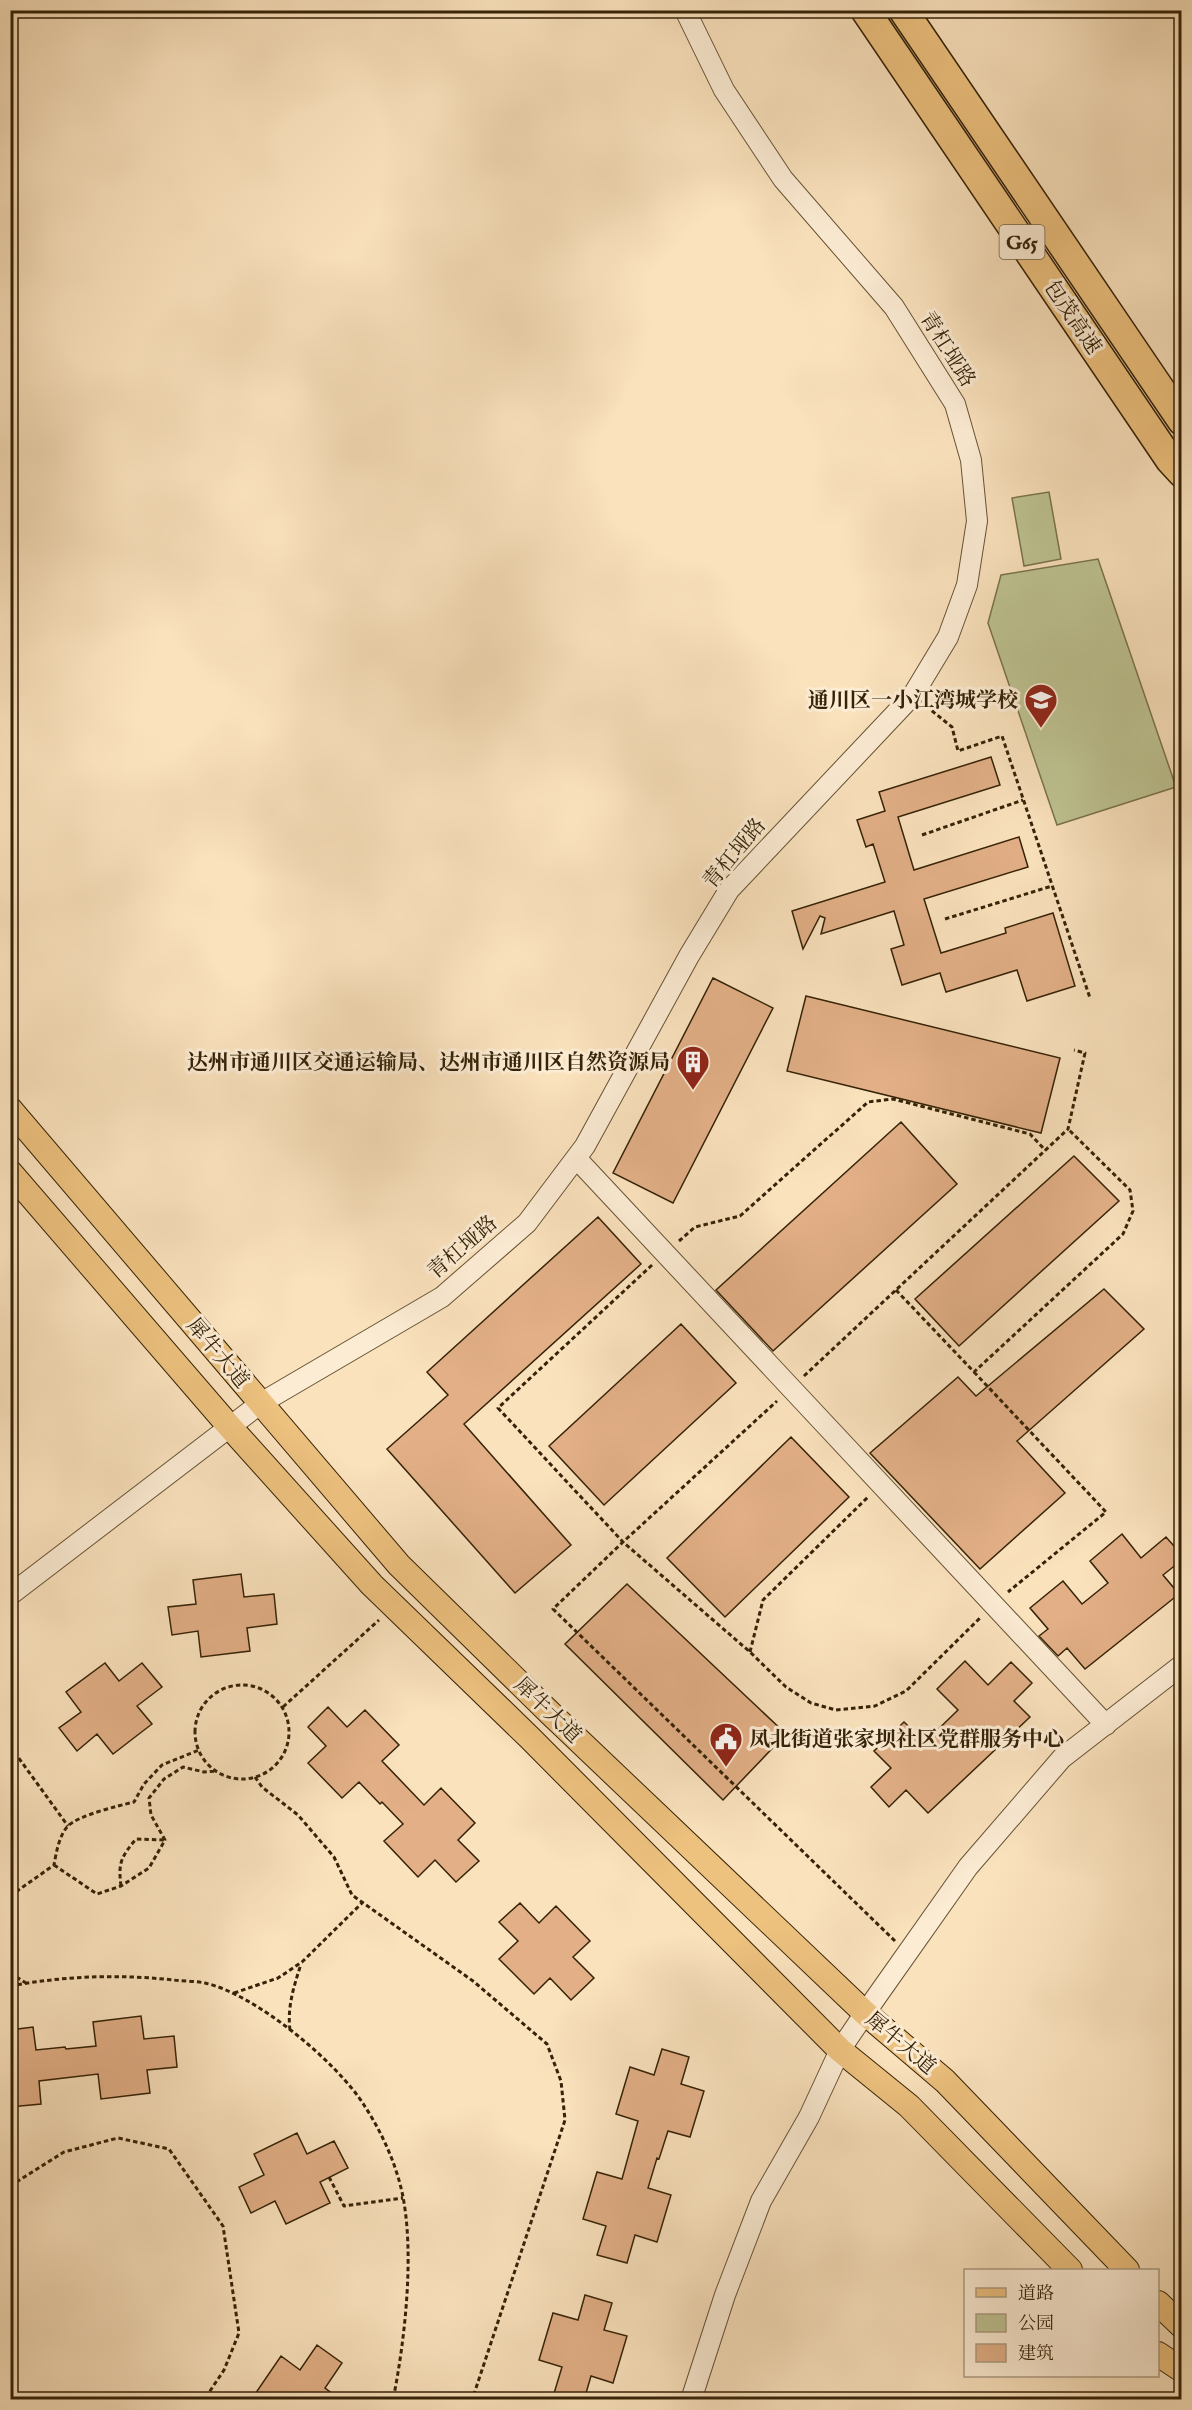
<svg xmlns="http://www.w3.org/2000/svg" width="1192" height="2410" font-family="'IM FELL English','Noto Serif SC',serif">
<rect width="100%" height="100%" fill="#fae2bd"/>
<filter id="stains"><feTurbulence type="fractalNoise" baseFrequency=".00333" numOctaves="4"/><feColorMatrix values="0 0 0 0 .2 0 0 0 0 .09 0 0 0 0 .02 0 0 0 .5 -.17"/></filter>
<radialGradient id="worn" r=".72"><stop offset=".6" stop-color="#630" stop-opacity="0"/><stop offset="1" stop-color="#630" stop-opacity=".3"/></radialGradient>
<path fill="#bec392" stroke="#7a724c" stroke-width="1.5" d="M 1049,492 L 1061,559 L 1024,566 L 1012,498 Z
M 1098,559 L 1176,787 L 1057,825 L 988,623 L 1001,575 Z"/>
<path fill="#e2af86" stroke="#352207" stroke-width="1.5" d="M 991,757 L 1000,785 L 898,817 L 914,870 L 1019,837 L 1028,867 L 924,899 L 941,953 L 1006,933 L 1005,928 L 1053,913 L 1075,986 L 1027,1001 L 1017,970 L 946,992 L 940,973 L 902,985 L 891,949 L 904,945 L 894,911 L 821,934 L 825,918 L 820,916 L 803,949 L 792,911 L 885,882 L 873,844 L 866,847 L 857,820 L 885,811 L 879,792 Z
M 713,978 L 773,1008 L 673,1203 L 613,1173 Z
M 806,996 L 1060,1058 L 1041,1133 L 787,1071 Z
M 901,1122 L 957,1184 L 773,1351 L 716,1290 Z
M 1074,1156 L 1119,1201 L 959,1346 L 915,1299 Z
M 598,1217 L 641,1264 L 464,1424 L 571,1545 L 515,1593 L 387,1449 L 448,1395 L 427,1372 Z
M 1104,1289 L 1144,1329 L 1017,1441 L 1065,1493 L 980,1569 L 870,1453 L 958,1377 L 976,1396 Z
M 681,1324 L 736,1383 L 604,1505 L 549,1446 Z
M 791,1437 L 849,1497 L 725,1617 L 667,1558 Z
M 1122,1534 L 1141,1558 L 1166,1537 L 1182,1555 L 1182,1560 L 1163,1575 L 1179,1594 L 1085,1669 L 1067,1648 L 1058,1656 L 1039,1636 L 1048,1629 L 1030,1608 L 1063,1581 L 1082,1604 L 1108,1583 L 1090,1561 Z
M 241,1574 L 244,1597 L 274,1594 L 277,1624 L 247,1628 L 250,1651 L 201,1657 L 198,1631 L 172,1635 L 168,1607 L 196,1604 L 193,1580 Z
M 627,1584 L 786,1734 L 723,1800 L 565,1644 Z
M 965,1661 L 988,1685 L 1011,1662 L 1032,1683 L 1014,1701 L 1030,1717 L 928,1813 L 906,1790 L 889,1807 L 871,1787 L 891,1768 L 874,1751 L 904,1722 L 925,1742 L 958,1710 L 937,1689 Z
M 105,1663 L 119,1681 L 142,1663 L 162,1687 L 137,1706 L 152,1724 L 113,1754 L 97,1734 L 77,1751 L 59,1728 L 81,1712 L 66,1692 Z
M 328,1707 L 347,1727 L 365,1710 L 399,1745 L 382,1761 L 424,1805 L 441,1788 L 475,1823 L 458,1840 L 479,1861 L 456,1882 L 435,1860 L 418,1877 L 384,1841 L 403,1824 L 382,1802 L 380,1804 L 359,1782 L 342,1798 L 308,1763 L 326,1746 L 308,1727 Z
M 520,1903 L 539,1923 L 556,1906 L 590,1941 L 573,1957 L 594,1978 L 571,2000 L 550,1978 L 534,1994 L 499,1959 L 518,1941 L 499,1922 Z
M 141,2016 L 144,2039 L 174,2036 L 177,2067 L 147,2070 L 150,2093 L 101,2099 L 98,2074 L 39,2081 L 41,2104 L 10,2107 L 10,2030 L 33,2027 L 36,2050 L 65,2047 L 66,2049 L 96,2046 L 93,2022 Z
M 662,2049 L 689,2057 L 681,2084 L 704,2091 L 690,2137 L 668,2131 L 659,2159 L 657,2158 L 648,2188 L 671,2195 L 657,2242 L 635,2235 L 627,2263 L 597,2255 L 606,2226 L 583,2219 L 597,2172 L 622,2179 L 638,2121 L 616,2114 L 630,2067 L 654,2075 Z
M 297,2133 L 307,2154 L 334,2141 L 348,2168 L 320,2182 L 330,2203 L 286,2224 L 275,2201 L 251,2213 L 239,2187 L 264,2175 L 254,2154 Z
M 585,2295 L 612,2303 L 604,2330 L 627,2336 L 613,2383 L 591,2376 L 584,2400 L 552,2400 L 562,2367 L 539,2360 L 553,2313 L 578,2320 Z
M 317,2345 L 342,2363 L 325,2388 L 341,2400 L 251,2400 L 281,2356 L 300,2370 Z"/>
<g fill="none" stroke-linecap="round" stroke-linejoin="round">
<g stroke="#665234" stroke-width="22">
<path id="minor" d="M 576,1158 L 1106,1725
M 10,1595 L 261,1403 L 442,1297 L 527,1223 L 585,1146 L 689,956 L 729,890 L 913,695 L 948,637 L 967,585 L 977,521 L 971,460 L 955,404 L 894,307 L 783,179 L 724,90 L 685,10
M 691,2400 L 725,2295 L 761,2201 L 809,2117 L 840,2050 L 865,2013 L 968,1867 L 1062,1758 L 1182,1665"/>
</g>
<g stroke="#352207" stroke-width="26">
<path id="major" d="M 10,1109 L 399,1565 L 550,1713 L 865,2013 L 945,2081 L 1127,2270
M 10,1172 L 229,1426 L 372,1585 L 530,1738 L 840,2050 L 909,2106 L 1070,2270
M 1158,2303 L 1182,2326
M 1158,2354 L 1182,2370"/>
</g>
<g stroke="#352207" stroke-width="31">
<path id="highway" d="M 865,10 L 1170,460 L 1182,473
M 903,10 L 1182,421"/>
</g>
<path stroke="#352207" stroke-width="3" stroke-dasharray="4.5 3" stroke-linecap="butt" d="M 926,706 L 952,727 L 958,751 L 1002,736 L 1090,998
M 922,835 L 1023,800
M 945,919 L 1052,886
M 679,1241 L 695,1227 L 740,1216 L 868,1102 L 893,1099 L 1030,1134 L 1045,1150
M 652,1265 L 498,1408 L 623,1542 L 777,1401
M 896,1290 L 974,1372 L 1123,1234 L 1133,1211 L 1130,1190 L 1068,1129
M 974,1372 L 1106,1512 L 1008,1592
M 804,1376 L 1068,1129 L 1085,1053 L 1074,1050
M 750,1652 L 763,1600 L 869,1496
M195 1732a47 47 0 1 1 94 0a47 47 0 1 1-94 0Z
M 283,1707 L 379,1620
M 10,1746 L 68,1826
M 255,1777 L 262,1787 L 298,1815 L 334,1857 L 352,1895 L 473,1981 L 547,2044 L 561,2081 L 565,2120 L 472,2400
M 54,1865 L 97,1894 L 121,1886 L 149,1868 L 165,1840 L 151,1815 L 149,1798 L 164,1779 L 183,1767 L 204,1772 L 216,1771
M 121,1886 C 118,1863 121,1857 136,1839 L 165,1840
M 10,1896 L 54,1865 C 56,1854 59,1835 68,1826 C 79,1815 118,1806 134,1802 L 144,1784 L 162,1765 L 199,1750
M 895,1941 L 553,1609 L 623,1542 L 750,1652 L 786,1687 L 811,1703 L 836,1710 L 875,1706 L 906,1691 L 981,1617
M 10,1973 L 26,1983
M 10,1986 C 64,1976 119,1974 173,1980 C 183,1981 195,1981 205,1983 C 255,1994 337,2062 364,2105 C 381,2131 395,2161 402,2192 C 415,2252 405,2340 393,2400
M 234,1993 L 278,1978 L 302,1962 L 363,1902
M 290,2030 C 287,2007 294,1986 301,1964
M 329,2177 L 344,2206 L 403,2198
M 10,2186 L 64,2152 L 118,2138 L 169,2149 L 223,2226 L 239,2333 L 224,2370 L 204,2400"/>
<use href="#minor" stroke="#fcecd4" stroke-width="20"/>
<use href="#major" stroke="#edc17e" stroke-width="24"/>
<use href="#highway" stroke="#edc17e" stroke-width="28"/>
</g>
<defs>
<g id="school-pin" transform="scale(1.725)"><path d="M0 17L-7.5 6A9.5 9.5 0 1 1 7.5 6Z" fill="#8f2418" stroke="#fcecd4"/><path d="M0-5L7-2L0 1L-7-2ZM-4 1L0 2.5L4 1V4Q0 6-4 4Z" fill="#fff"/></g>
<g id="building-pin" transform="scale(1.725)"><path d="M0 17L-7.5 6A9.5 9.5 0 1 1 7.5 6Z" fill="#8f2418" stroke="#fcecd4"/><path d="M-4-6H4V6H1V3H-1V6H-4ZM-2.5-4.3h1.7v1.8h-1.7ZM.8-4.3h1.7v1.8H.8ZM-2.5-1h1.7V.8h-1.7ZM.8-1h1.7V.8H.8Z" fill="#fff"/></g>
<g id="civic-pin" transform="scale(1.725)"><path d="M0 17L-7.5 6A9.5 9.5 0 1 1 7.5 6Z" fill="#8f2418" stroke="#fcecd4"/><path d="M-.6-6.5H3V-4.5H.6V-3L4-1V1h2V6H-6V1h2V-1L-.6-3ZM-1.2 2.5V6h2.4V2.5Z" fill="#fff"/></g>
</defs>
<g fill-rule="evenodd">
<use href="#school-pin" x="1041" y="700"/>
<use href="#building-pin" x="693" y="1062"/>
<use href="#civic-pin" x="726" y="1739"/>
</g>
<g text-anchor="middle" stroke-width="6" stroke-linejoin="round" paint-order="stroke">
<rect fill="#fcecd4" stroke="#715f44" stroke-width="1.5" x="999.5" y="225" width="45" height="34" rx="4.5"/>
<g font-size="20" font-weight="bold" fill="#352207">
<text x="1022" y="249">G65</text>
</g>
<g font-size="21" fill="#352207" stroke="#fcecd4">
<text transform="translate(1073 317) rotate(56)" y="7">包茂高速</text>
<text transform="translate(948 349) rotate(58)" y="7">青杠垭路</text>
<text transform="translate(734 853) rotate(-50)" y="7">青杠垭路</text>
<text transform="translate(462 1247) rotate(-41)" y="7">青杠垭路</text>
<text transform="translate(218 1353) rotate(50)" y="7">犀牛大道</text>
<text transform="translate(548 1710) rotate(44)" y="7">犀牛大道</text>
<text transform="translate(901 2043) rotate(40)" y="7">犀牛大道</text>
</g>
<g font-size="21" font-weight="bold" fill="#352207" stroke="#fcecd4" text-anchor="end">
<text x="1018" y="707">通川区一小江湾城学校</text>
<text x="670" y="1069">达州市通川区交通运输局、达州市通川区自然资源局</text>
<text x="749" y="1746" text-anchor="start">凤北街道张家坝社区党群服务中心</text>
</g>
</g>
<rect width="1192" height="2410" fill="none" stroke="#fae2bd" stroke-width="36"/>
<rect x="12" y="12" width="1168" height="2386" fill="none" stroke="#352207" stroke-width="3"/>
<rect x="18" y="18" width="1156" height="2374" fill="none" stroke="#352207" stroke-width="1.5"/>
<rect x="964" y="2269" width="195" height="108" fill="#fcecd4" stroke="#ac9b82" stroke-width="1.5"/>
<rect x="976" y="2288" width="30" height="9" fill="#edc17e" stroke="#ac9b82" stroke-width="1.5"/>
<text x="1018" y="2299" font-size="18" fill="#352207">道路</text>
<rect x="976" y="2314" width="30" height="18" fill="#bec392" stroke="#ac9b82" stroke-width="1.5"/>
<text x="1018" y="2329" font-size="18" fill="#352207">公园</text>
<rect x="976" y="2344" width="30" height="18" fill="#e2af86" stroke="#ac9b82" stroke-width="1.5"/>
<text x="1018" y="2359" font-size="18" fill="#352207">建筑</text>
<rect width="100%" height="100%" filter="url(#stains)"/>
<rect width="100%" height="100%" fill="url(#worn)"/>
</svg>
